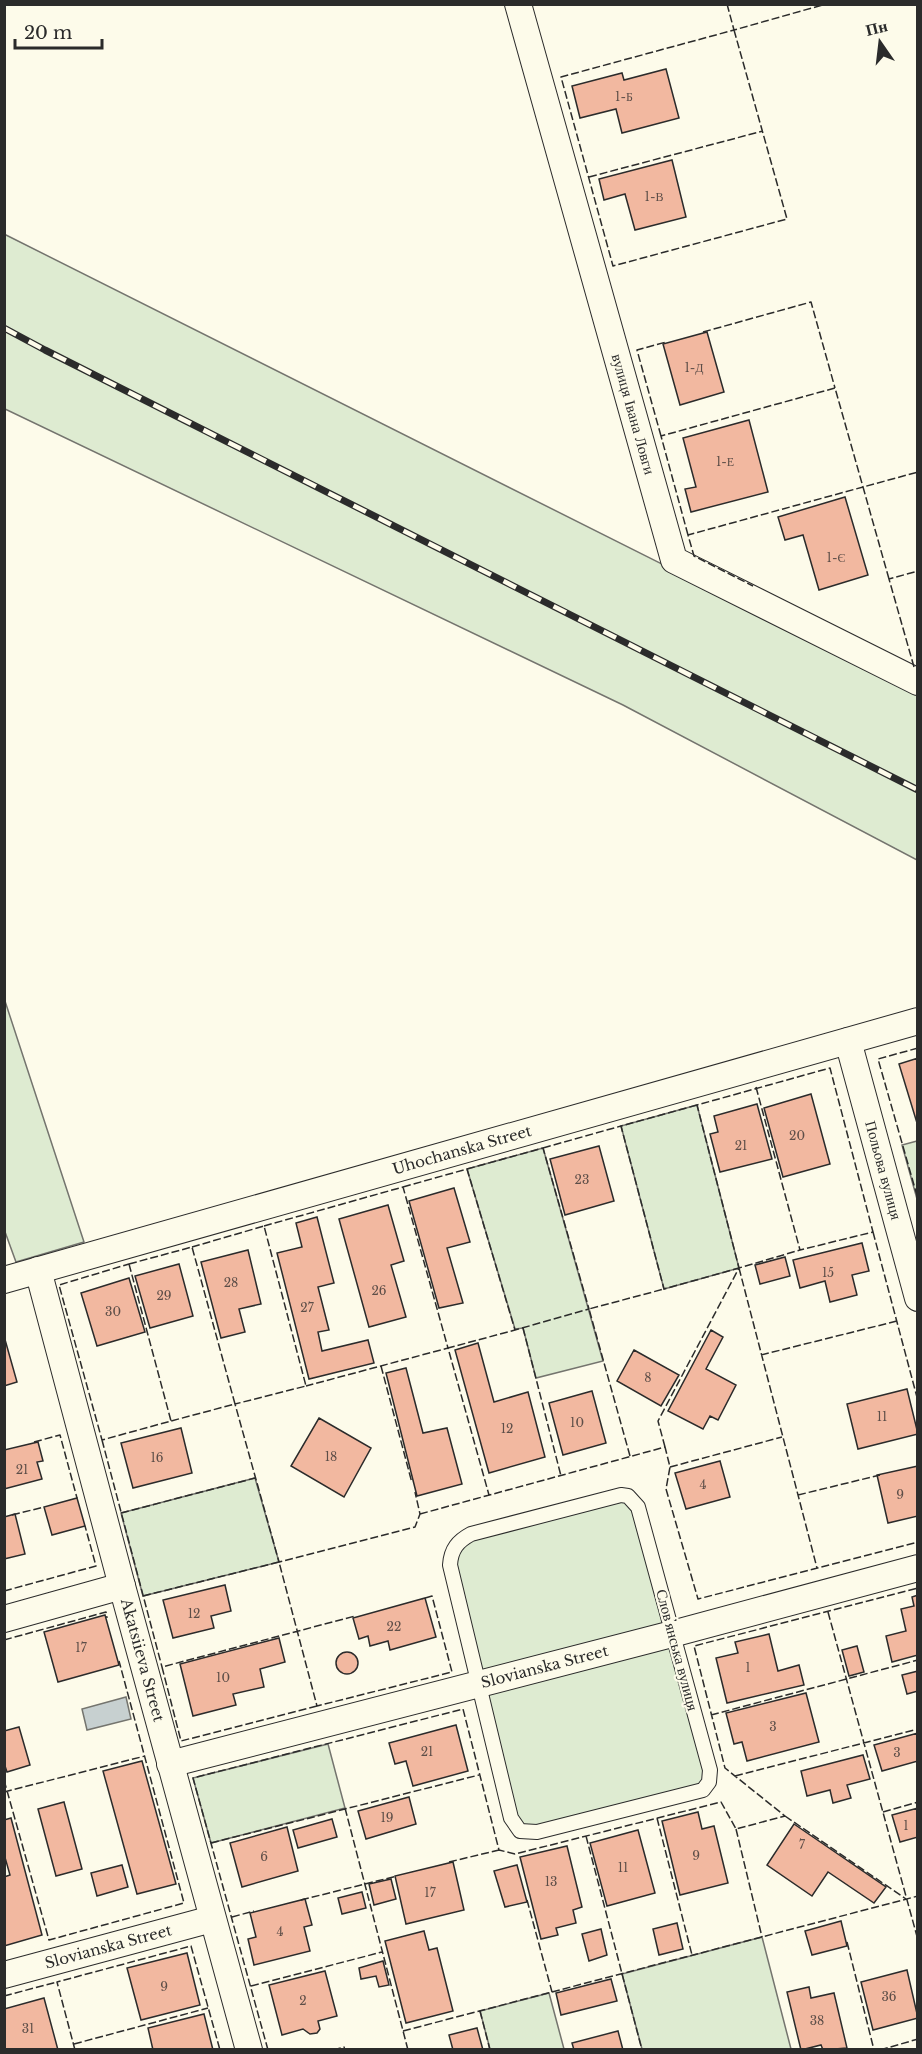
<svg xmlns="http://www.w3.org/2000/svg" width="922" height="2054" font-family="'Libre Baskerville',serif">
<rect width="100%" height="100%" fill="#fdfbea"/>
<path fill="#deebd1" stroke="#74746e" stroke-width="1.5" d="M 4,234 L 917,692 L 917,860 L 623,705 L 5,409 Z
M 4,998 L 84,1242 L 16,1262 L 4,1229 Z
M 697,1105 L 739,1268 L 664,1289 L 621,1126 Z
M 917,1141 L 918,1141 L 917,1199 L 902,1145 Z
M 543,1148 L 603,1361 L 536,1378 L 523,1328 L 515,1329 L 467,1169 Z
M 255,1478 L 279,1562 L 143,1596 L 121,1513 Z
M 628,1496 L 709,1782 L 520,1831 L 450,1565 L 459,1540 Z
M 328,1744 L 345,1808 L 211,1843 L 193,1778 Z
M 762,1937 L 791,2049 L 642,2049 L 622,1974 Z
M 549,1993 L 564,2049 L 490,2049 L 480,2011 Z"/>
<path fill="#c7d0d0" stroke="#74746e" stroke-width="1.5" d="M 126,1697 L 131,1719 L 87,1730 L 82,1709 Z"/>
<path fill="#f2b8a0" stroke="#2b2b2b" stroke-width="1.5" d="M 666,69 L 679,118 L 622,133 L 616,109 L 580,118 L 572,86 L 622,73 L 624,80 Z
M 672,160 L 686,217 L 635,230 L 625,194 L 604,200 L 599,179 Z
M 707,332 L 724,392 L 680,405 L 663,344 Z
M 749,420 L 768,492 L 691,512 L 685,489 L 696,487 L 683,438 Z
M 845,497 L 868,575 L 819,590 L 803,535 L 785,540 L 778,517 Z
M 918,1058 L 918,1123 L 917,1123 L 899,1064 Z
M 811,1094 L 830,1164 L 783,1177 L 764,1108 Z
M 757,1104 L 772,1159 L 720,1172 L 710,1134 L 718,1132 L 714,1116 Z
M 599,1146 L 614,1201 L 565,1215 L 550,1159 Z
M 454,1188 L 470,1242 L 447,1248 L 463,1303 L 439,1308 L 409,1201 Z
M 388,1205 L 404,1261 L 391,1265 L 406,1317 L 369,1327 L 339,1219 Z
M 317,1217 L 334,1283 L 318,1287 L 329,1330 L 318,1332 L 322,1351 L 368,1340 L 374,1363 L 309,1379 L 277,1253 L 302,1247 L 296,1223 Z
M 862,1243 L 869,1271 L 852,1275 L 857,1295 L 830,1302 L 825,1281 L 800,1288 L 793,1260 Z
M 248,1250 L 261,1304 L 239,1309 L 245,1332 L 221,1338 L 201,1262 Z
M 785,1257 L 790,1276 L 760,1284 L 755,1265 Z
M 179,1264 L 193,1316 L 150,1328 L 135,1276 Z
M 129,1278 L 145,1332 L 97,1346 L 81,1293 Z
M 711,1330 L 723,1337 L 706,1369 L 736,1385 L 718,1420 L 710,1416 L 703,1429 L 668,1411 Z
M 4,1336 L 17,1382 L 4,1386 Z
M 478,1343 L 494,1402 L 528,1392 L 545,1457 L 489,1473 L 455,1350 Z
M 634,1350 L 679,1375 L 661,1406 L 617,1381 Z
M 406,1368 L 423,1433 L 447,1428 L 462,1484 L 417,1496 L 386,1373 Z
M 907,1389 L 918,1434 L 858,1449 L 847,1404 Z
M 592,1391 L 606,1443 L 563,1455 L 549,1403 Z
M 319,1418 L 371,1448 L 344,1497 L 291,1466 Z
M 181,1428 L 192,1473 L 133,1488 L 121,1443 Z
M 38,1442 L 43,1461 L 37,1462 L 42,1479 L 4,1489 L 4,1450 Z
M 720,1461 L 730,1497 L 686,1509 L 675,1473 Z
M 918,1466 L 918,1516 L 888,1523 L 877,1475 Z
M 77,1498 L 85,1526 L 52,1535 L 44,1507 Z
M 15,1514 L 25,1554 L 4,1559 L 4,1517 Z
M 225,1585 L 231,1611 L 211,1616 L 214,1628 L 173,1638 L 163,1600 Z
M 918,1595 L 918,1655 L 892,1662 L 886,1636 L 906,1631 L 901,1609 L 914,1606 L 912,1597 Z
M 425,1598 L 436,1637 L 390,1650 L 388,1641 L 370,1646 L 368,1636 L 359,1639 L 353,1618 Z
M 105,1615 L 119,1665 L 58,1682 L 44,1632 Z
M 769,1634 L 778,1671 L 799,1665 L 804,1685 L 727,1703 L 716,1658 L 738,1653 L 735,1642 Z
M 279,1638 L 285,1662 L 260,1669 L 264,1687 L 233,1694 L 236,1705 L 193,1716 L 180,1664 Z
M 857,1646 L 864,1672 L 849,1676 L 842,1650 Z
M336 1663a11 11 0 1 1 22 0a11 11 0 1 1-22 0Z
M 918,1671 L 918,1691 L 907,1694 L 902,1675 Z
M 806,1693 L 819,1742 L 747,1761 L 742,1742 L 734,1744 L 726,1713 Z
M 456,1725 L 468,1771 L 413,1786 L 406,1761 L 395,1764 L 389,1743 Z
M 19,1727 L 30,1765 L 7,1772 L 4,1763 L 4,1731 Z
M 918,1733 L 918,1761 L 882,1771 L 874,1745 Z
M 863,1755 L 870,1779 L 847,1785 L 851,1798 L 833,1803 L 830,1790 L 807,1796 L 801,1771 Z
M 142,1761 L 176,1884 L 137,1894 L 103,1771 Z
M 409,1797 L 416,1824 L 366,1839 L 358,1811 Z
M 64,1802 L 82,1869 L 56,1876 L 38,1809 Z
M 918,1808 L 918,1837 L 900,1842 L 892,1815 Z
M 698,1812 L 702,1829 L 714,1826 L 728,1883 L 680,1895 L 662,1821 Z
M 11,1818 L 42,1935 L 4,1946 L 4,1877 L 10,1875 L 4,1854 L 4,1820 Z
M 332,1819 L 337,1837 L 298,1848 L 293,1830 Z
M 794,1824 L 886,1887 L 874,1903 L 828,1872 L 812,1896 L 767,1865 Z
M 287,1827 L 298,1871 L 242,1887 L 230,1843 Z
M 638,1830 L 655,1893 L 607,1906 L 590,1843 Z
M 567,1846 L 582,1907 L 573,1910 L 576,1923 L 556,1928 L 558,1935 L 541,1939 L 520,1857 Z
M 453,1862 L 464,1910 L 406,1924 L 395,1876 Z
M 122,1865 L 128,1887 L 97,1896 L 91,1873 Z
M 517,1865 L 527,1902 L 505,1907 L 494,1871 Z
M 391,1879 L 396,1899 L 374,1905 L 369,1884 Z
M 362,1892 L 366,1908 L 342,1914 L 338,1898 Z
M 305,1899 L 312,1925 L 304,1927 L 310,1951 L 254,1965 L 248,1939 L 256,1937 L 250,1913 Z
M 841,1921 L 847,1946 L 812,1955 L 805,1931 Z
M 677,1923 L 683,1949 L 659,1955 L 653,1929 Z
M 601,1929 L 607,1955 L 589,1961 L 582,1934 Z
M 424,1931 L 429,1950 L 437,1948 L 453,2011 L 406,2023 L 385,1941 Z
M 187,1953 L 200,2005 L 141,2020 L 127,1968 Z
M 383,1961 L 389,1985 L 379,1987 L 376,1976 L 361,1979 L 359,1968 Z
M 907,1970 L 918,2018 L 873,2030 L 861,1982 Z
M 325,1971 L 337,2016 L 318,2021 L 320,2029 L 317,2033 L 310,2034 L 303,2029 L 282,2035 L 269,1985 Z
M 611,1979 L 617,2001 L 561,2015 L 556,1993 Z
M 809,1987 L 811,1998 L 834,1993 L 847,2048 L 823,2050 L 821,2045 L 801,2050 L 787,1992 Z
M 44,1998 L 58,2050 L 4,2050 L 4,2009 Z
M 204,2014 L 213,2050 L 153,2050 L 148,2028 Z
M 477,2028 L 483,2050 L 453,2050 L 449,2035 Z
M 618,2031 L 623,2050 L 574,2050 L 572,2043 Z"/>
<g fill="none" stroke-linecap="round" stroke-linejoin="round">
<g stroke="#2b2b2b" stroke-width="16">
<path id="service" d="M 621,1495 L 628,1496 L 638,1507 L 710,1770 L 709,1782 L 703,1790 L 537,1832 L 520,1831 L 511,1818 L 450,1565 C 451,1549 458,1541 471,1534 Z"/>
</g>
<g stroke="#2b2b2b" stroke-width="28">
<g id="minor">
<path id="s1" d="M 518,4 L 674,560 L 918,682"/>
<path id="s2" d="M 848,1041 L 918,1298"/>
<path id="s3" d="M 38,1270 L 122,1586 L 249,2050"/>
<path id="s4" d="M 4,1280 L 918,1021"/>
<path d="M 4,1619 L 122,1586"/>
<path id="s5" d="M 170,1764 L 672,1634 L 918,1568"/>
<path id="s6" d="M 4,1975 L 212,1919"/>
</g>
</g>
<use href="#service" stroke="#fdfbea" stroke-width="14"/>
<use href="#minor" stroke="#fdfbea" stroke-width="26"/>
<g stroke="#2b2b2b" stroke-width="7">
<path id="rail" d="M 4,328 L 45,350 L 918,790"/>
</g>
<use href="#rail" stroke="#fdfbea" stroke-width="4.5" stroke-dasharray="14" stroke-linecap="butt"/>
<path stroke="#2b2b2b" stroke-width="1.5" stroke-dasharray="8 3" stroke-linecap="butt" d="M 727,4 L 734,30 L 826,4
M 734,30 L 787,219 L 613,266 L 561,77 Z
M 589,177 L 763,131
M 703,332 L 811,302 L 835,388
M 661,436 L 637,350 L 666,342
M 688,535 L 661,436 L 835,388 L 863,487 L 688,535 L 694,556 L 753,586
M 889,579 L 863,487 L 918,472
M 914,667 L 889,579 L 918,571
M 918,1048 L 878,1059 L 918,1199
M 756,1087 L 800,1250 L 873,1232 L 830,1068 L 697,1105 L 739,1268 L 800,1250
M 697,1105 L 621,1126 L 664,1289 L 739,1268
M 543,1148 L 621,1126
M 467,1169 L 543,1148 L 589,1309 L 515,1330
M 403,1187 L 467,1169 L 515,1330 L 448,1348 L 489,1495
M 264,1226 L 403,1187 L 448,1348 L 306,1386
M 873,1232 L 918,1401
M 192,1247 L 264,1226 L 306,1386 L 235,1404 L 279,1562 L 415,1527 L 420,1514 L 415,1492
M 129,1264 L 171,1421 L 102,1440 L 59,1285 Z
M 129,1264 L 192,1247 L 235,1404 L 171,1421
M 739,1268 L 817,1568
M 523,1328 L 561,1476
M 761,1355 L 897,1321
M 381,1366 L 412,1483
M 102,1440 L 162,1667
M 34,1442 L 60,1435 L 77,1498
M 665,1447 L 658,1421 L 739,1268
M 630,1456 L 589,1309 L 664,1289
M 670,1467 L 782,1437
M 798,1495 L 880,1475
M 121,1513 L 255,1478
M 420,1514 L 665,1447 L 670,1467 L 666,1489 L 698,1599 L 918,1542
M 12,1515 L 44,1507
M 4,1591 L 96,1566 L 85,1526
M 143,1596 L 279,1562 L 317,1706 L 452,1672 L 432,1596 L 422,1599
M 828,1612 L 918,1940
M 4,1640 L 106,1612 L 107,1618
M 317,1706 L 181,1741 L 162,1667 L 355,1616
M 711,1715 L 918,1660
M 735,1776 L 918,1729
M 4,1780 L 49,1940 L 184,1903 L 119,1661
M 4,1792 L 145,1756
M 345,1808 L 408,2050
M 883,1812 L 918,1802
M 785,1816 L 906,1899
M 657,1818 L 692,1955
M 736,1829 L 762,1937
M 586,1836 L 642,2050
M 211,1843 L 479,1775
M 449,1862 L 499,1850
M 301,1900 L 397,1876
M 527,1900 L 552,1992
M 232,1917 L 254,1911
M 847,1942 L 874,2050
M 251,1986 L 382,1952
M 4,1996 L 57,1982
M 480,2011 L 490,2050
M 403,2031 L 918,1896
M 74,2044 L 208,2008
M 75,2050 L 57,1982 L 191,1946 L 220,2050
M 268,2050 L 193,1778 L 463,1709 L 499,1850 L 515,1854 L 721,1802 L 736,1829 L 785,1816 L 725,1768 L 694,1646 L 918,1588
M 333,2050 L 344,2047 L 345,2050
M 880,2050 L 918,2039"/>
</g>
<g text-anchor="middle" stroke-width="4.5" stroke-linejoin="round" paint-order="stroke">
<g font-size="12" fill="#5d4e48">
<text x="624" y="101">1-Б</text>
<text x="654" y="201">1-В</text>
<text x="694" y="372">1-Д</text>
<text x="725" y="466">1-Е</text>
<text x="836" y="562">1-Є</text>
<text x="797" y="1140">20</text>
<text x="741" y="1150">21</text>
<text x="582" y="1184">23</text>
<text x="828" y="1277">15</text>
<text x="231" y="1287">28</text>
<text x="379" y="1295">26</text>
<text x="164" y="1300">29</text>
<text x="307" y="1312">27</text>
<text x="113" y="1316">30</text>
<text x="648" y="1382">8</text>
<text x="882" y="1421">11</text>
<text x="577" y="1427">10</text>
<text x="507" y="1433">12</text>
<text x="331" y="1461">18</text>
<text x="157" y="1462">16</text>
<text x="22" y="1474">21</text>
<text x="703" y="1489">4</text>
<text x="900" y="1499">9</text>
<text x="194" y="1618">12</text>
<text x="394" y="1631">22</text>
<text x="81" y="1652">17</text>
<text x="748" y="1672">1</text>
<text x="223" y="1682">10</text>
<text x="773" y="1731">3</text>
<text x="427" y="1756">21</text>
<text x="897" y="1757">3</text>
<text x="387" y="1822">19</text>
<text x="906" y="1830">1</text>
<text x="802" y="1849">7</text>
<text x="696" y="1860">9</text>
<text x="264" y="1861">6</text>
<text x="623" y="1872">11</text>
<text x="551" y="1886">13</text>
<text x="430" y="1897">17</text>
<text x="280" y="1936">4</text>
<text x="164" y="1991">9</text>
<text x="889" y="2001">36</text>
<text x="303" y="2005">2</text>
<text x="817" y="2025">38</text>
<text x="28" y="2033">31</text>
</g>
<g font-size="15" fill="#2b2b2b" stroke="#fdfbea">
<text dy="5" stroke="none"><textPath href="#s1" startOffset="426">вулиця Івана Ловги</textPath></text>
<text dy="5" stroke="none"><textPath href="#s4" startOffset="476">Uhochanska Street</textPath></text>
<text dy="5" stroke="none"><textPath href="#s2" startOffset="134">Польова вулиця</textPath></text>
<text transform="translate(677 1650) rotate(75)" y="5">Словʼянська вулиця</text>
<text dy="5" stroke="none"><textPath href="#s3" startOffset="404">Akatsiieva Street</textPath></text>
<text dy="5" stroke="none"><textPath href="#s5" startOffset="387">Slovianska Street</textPath></text>
<text dy="5" stroke="none"><textPath href="#s6" startOffset="108">Slovianska Street</textPath></text>
</g>
</g>
<rect width="922" height="2054" fill="none" stroke="#2b2b2b" stroke-width="12"/>
<g transform="translate(880 42) rotate(346)" stroke="#fdfbea" stroke-width="4.5" paint-order="stroke">
<path d="M0-4.5L10 22L0 15L-10 22Z" fill="#2b2b2b"/>
<text y="-9" font-size="16" font-weight="bold" text-anchor="middle" fill="#2b2b2b">Пн</text>
</g>
<path d="M15 39v9h87v-9" fill="none" stroke="#2b2b2b" stroke-width="3"/>
<text x="24" y="39" font-size="18" fill="#2b2b2b" stroke="#fdfbea" stroke-width="4.5" paint-order="stroke">20 m</text>
</svg>
